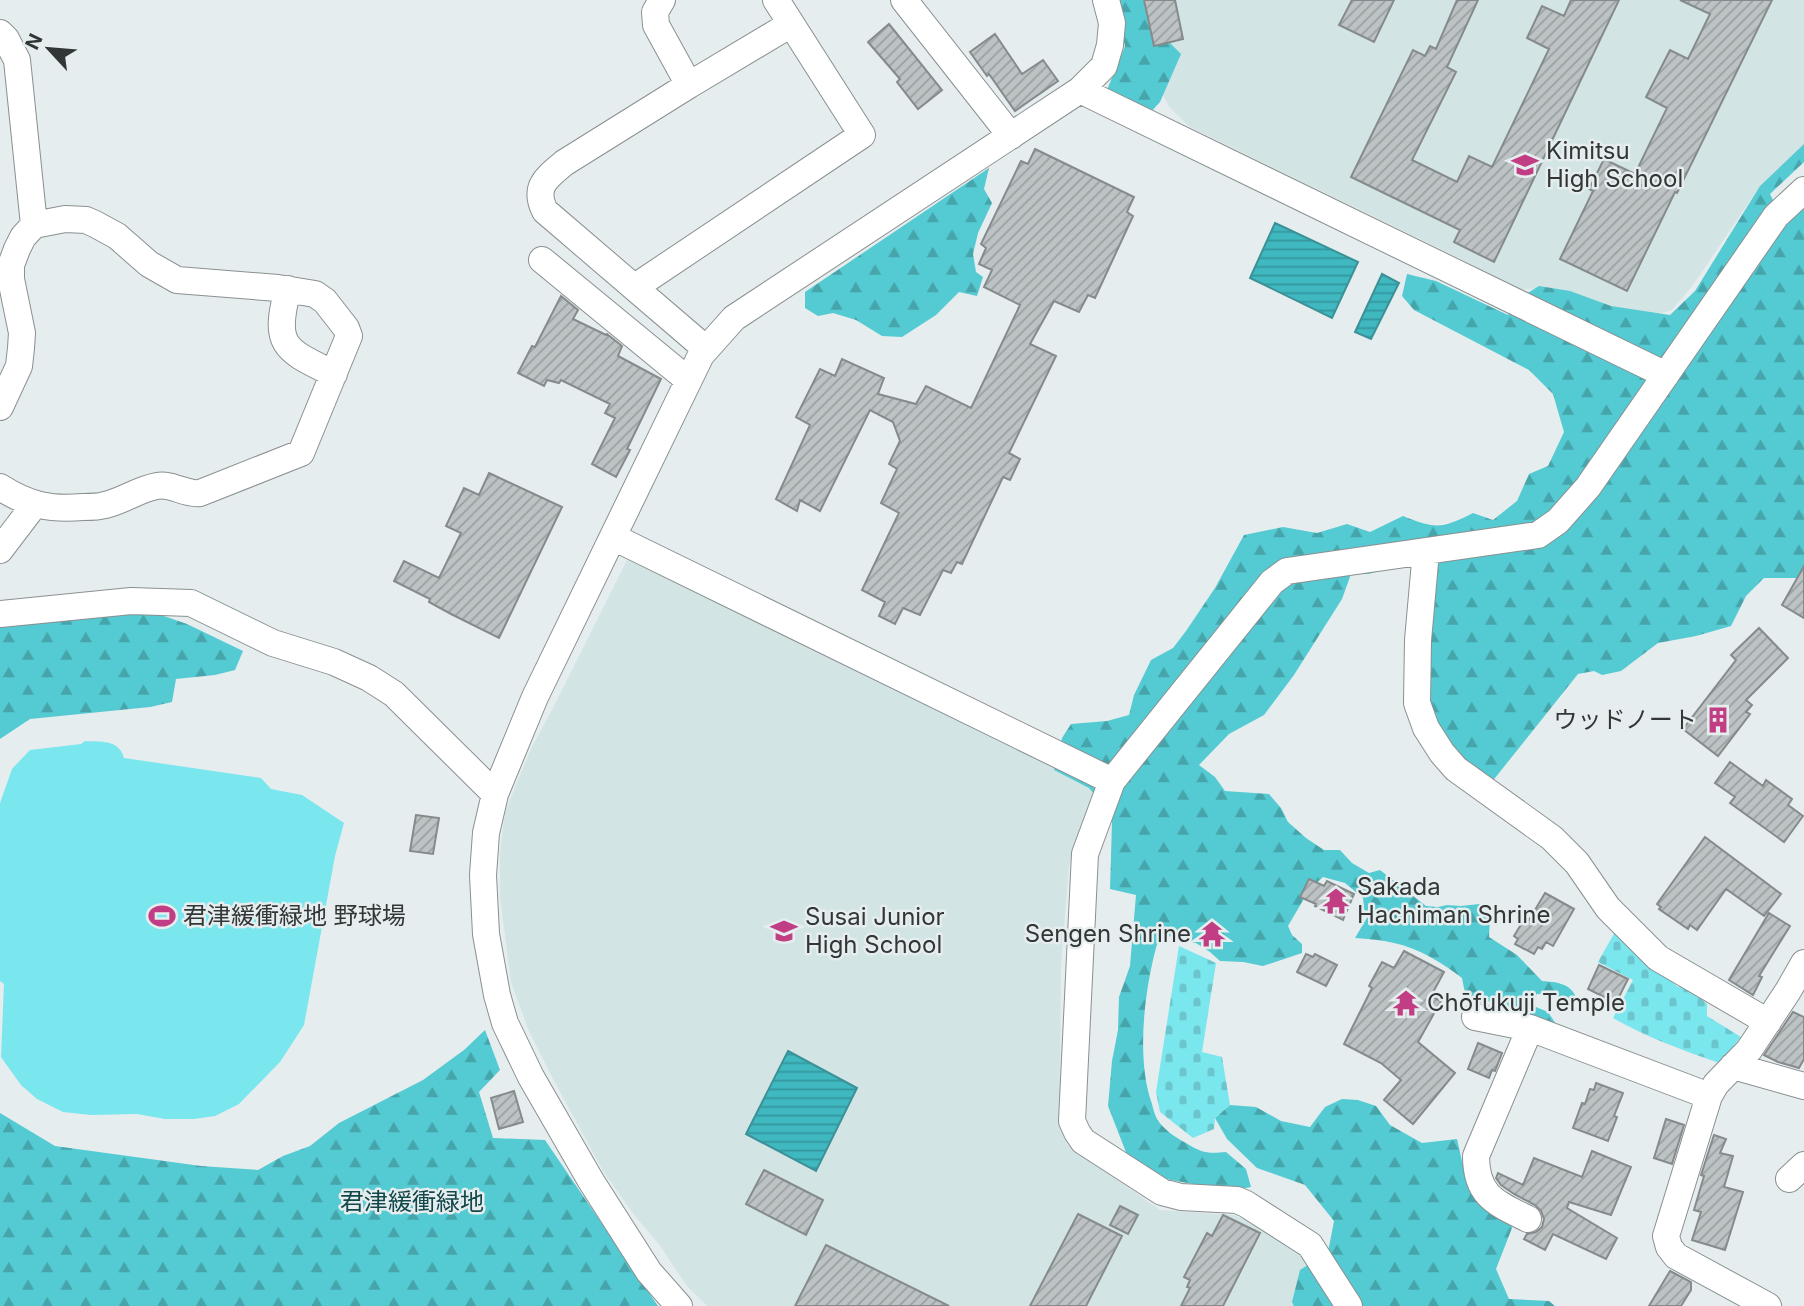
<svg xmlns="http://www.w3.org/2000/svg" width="1804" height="1306" font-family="Inter,'Noto Sans JP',sans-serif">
<defs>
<pattern id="forest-firs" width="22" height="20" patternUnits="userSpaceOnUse" patternTransform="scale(1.75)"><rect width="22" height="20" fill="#54cad2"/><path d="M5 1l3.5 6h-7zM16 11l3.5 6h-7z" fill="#46a5ab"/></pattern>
<pattern id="cemetery-stones" width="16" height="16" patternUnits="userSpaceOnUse" patternTransform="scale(1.75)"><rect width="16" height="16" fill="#7ae6ed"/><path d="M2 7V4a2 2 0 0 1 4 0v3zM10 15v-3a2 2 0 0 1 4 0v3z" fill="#6ac6cc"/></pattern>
<pattern id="water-rules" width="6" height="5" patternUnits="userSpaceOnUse" patternTransform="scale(1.75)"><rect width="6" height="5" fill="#3fb8c0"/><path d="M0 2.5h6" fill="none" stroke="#35969d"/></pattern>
<pattern id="building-hatch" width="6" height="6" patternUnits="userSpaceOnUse" patternTransform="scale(1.75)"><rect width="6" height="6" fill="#bdc3c4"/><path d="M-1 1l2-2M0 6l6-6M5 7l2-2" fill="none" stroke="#9a9fa0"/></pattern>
</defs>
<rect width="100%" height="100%" fill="#e6edee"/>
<path fill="#d3e4e5" d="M 1132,0 L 1804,0 L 1804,144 L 1760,186 L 1693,285 L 1672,310 L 1643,319 L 1547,288 L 1516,290 L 1485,277 L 1478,269 L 1459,258 L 1190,127 L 1170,108 L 1156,83 Z
M 627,560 L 879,677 L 1097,785 L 1081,827 L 1069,866 L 1061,965 L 1060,1072 L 1060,1127 L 1068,1145 L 1160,1210 L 1234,1215 L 1270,1231 L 1374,1306 L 707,1306 L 686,1285 L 661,1247 L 635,1216 L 603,1171 L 553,1079 L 528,1029 L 511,982 L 500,897 L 500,853 L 505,812 L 531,749 L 556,702 Z"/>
<path fill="url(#forest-firs)" d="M 1114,0 L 1143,0 L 1160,33 L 1181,54 L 1160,102 L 1150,113 L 1107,90 L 1125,46 Z
M 1804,144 L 1804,162 L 1770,194 L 1777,208 L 1804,197 L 1804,583 L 1799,578 L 1764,578 L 1746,596 L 1731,626 L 1696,636 L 1658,643 L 1621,671 L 1602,675 L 1594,671 L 1578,674 L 1491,783 L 1458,758 L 1435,731 L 1422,684 L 1434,563 L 1403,565 L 1368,574 L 1351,574 L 1342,599 L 1294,675 L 1264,715 L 1229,734 L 1199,765 L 1215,777 L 1225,791 L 1269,794 L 1281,808 L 1288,822 L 1306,838 L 1324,850 L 1340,850 L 1352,863 L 1369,873 L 1380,870 L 1426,906 L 1438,907 L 1447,905 L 1461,906 L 1479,904 L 1490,915 L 1489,937 L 1517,955 L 1542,981 C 1556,982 1570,983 1576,997 L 1565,1003 L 1553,994 L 1537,994 L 1531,1005 L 1548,1012 L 1556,1024 L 1536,1025 L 1521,1011 L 1501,1011 L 1494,1000 L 1483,1003 L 1467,1003 L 1462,978 C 1443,963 1418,948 1394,943 C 1381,940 1368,939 1355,938 L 1368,916 L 1364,909 L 1363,898 L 1345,883 L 1323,877 L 1309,890 L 1288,926 L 1292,935 L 1302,944 L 1302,953 L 1263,966 L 1243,962 L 1220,961 L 1210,952 L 1196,943 L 1160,934 C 1145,982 1135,1057 1152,1104 C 1153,1109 1155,1115 1157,1119 C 1164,1130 1175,1137 1186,1143 C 1202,1153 1208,1154 1226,1152 L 1246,1169 L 1251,1187 L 1230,1191 L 1166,1179 L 1142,1172 L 1129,1160 L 1108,1106 L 1112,1061 L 1118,1030 L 1119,997 L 1130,966 L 1136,895 L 1110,889 L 1112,822 L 1106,808 L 1089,788 L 1054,770 L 1062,738 L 1071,724 L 1107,721 L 1129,715 L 1134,695 L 1151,660 L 1173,648 L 1186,631 L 1215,588 L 1244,535 L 1283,527 L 1317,533 L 1347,524 L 1370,532 L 1403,516 C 1435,529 1442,529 1473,513 L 1493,520 L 1517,501 L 1529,474 L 1548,466 L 1564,432 L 1553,394 L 1529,370 L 1414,310 L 1402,296 L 1407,274 L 1436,281 L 1508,315 L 1516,300 L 1539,286 L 1570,291 L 1611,306 L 1670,315 L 1695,291 L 1760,186 Z
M 989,168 L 984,189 L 992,203 L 978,233 L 973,254 L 976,272 L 983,277 L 977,296 L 959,292 L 936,315 L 902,337 L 882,336 L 856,320 L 833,313 L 818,316 L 805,308 L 805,292 Z
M 121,613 L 158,614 L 187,624 L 243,651 L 235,670 L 215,675 L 176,679 L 172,702 L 150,707 L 30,719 L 0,739 L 0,627 Z
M 485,1030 L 500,1070 L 479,1092 L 493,1138 L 545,1140 L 658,1306 L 0,1306 L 0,1113 L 55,1146 L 201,1166 L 258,1170 L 283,1156 L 310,1146 L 339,1123 L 423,1080 L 464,1050 Z
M 1342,1099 L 1358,1100 L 1376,1106 L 1390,1125 L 1422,1143 L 1457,1139 L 1464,1170 L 1473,1187 L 1510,1218 L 1512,1228 L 1496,1269 L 1509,1299 L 1549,1301 L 1555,1306 L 1294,1306 L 1292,1302 L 1300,1270 L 1328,1252 L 1334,1221 L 1305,1185 L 1257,1168 L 1227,1139 L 1215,1118 L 1230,1105 L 1256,1107 L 1281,1121 L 1310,1127 L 1325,1107 Z"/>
<path fill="url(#cemetery-stones)" d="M 1616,930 L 1678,987 L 1685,985 L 1707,1004 L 1707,1016 L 1741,1037 L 1719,1063 C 1682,1050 1646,1037 1613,1018 L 1633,980 L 1598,962 Z
M 1179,946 L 1216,963 L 1202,1052 L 1222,1057 L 1230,1105 L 1215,1118 L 1214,1129 L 1193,1138 L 1160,1112 L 1156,1092 Z"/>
<path fill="#7ae6ed" d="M 85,741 C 100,742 119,739 124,758 L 261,778 L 271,789 L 302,795 L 344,823 L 335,856 L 304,1025 L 280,1062 L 239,1104 L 215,1116 L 194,1119 L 165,1119 L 137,1114 L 91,1115 L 63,1112 L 37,1099 L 21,1085 L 1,1057 L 4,984 L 0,981 L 0,803 L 12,769 L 30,750 L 81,744 Z"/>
<path fill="url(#water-rules)" stroke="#3b9197" stroke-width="2" d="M 1275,223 L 1358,262 L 1332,318 L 1250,278 Z
M 1382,274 L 1399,283 L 1371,339 L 1355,332 Z
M 788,1051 L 857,1088 L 816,1171 L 746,1134 Z"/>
<path fill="url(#building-hatch)" stroke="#858b8c" stroke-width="2" d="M 1144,0 L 1175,0 L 1183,39 L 1154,46 Z
M 1352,0 L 1394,0 L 1374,42 L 1339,25 Z
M 1457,0 L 1478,0 L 1447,67 L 1456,72 L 1412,160 L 1457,182 L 1469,156 L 1492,167 L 1549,49 L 1527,38 L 1542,6 L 1564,16 L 1571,0 L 1619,0 L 1494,262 L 1454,242 L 1460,230 L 1351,177 L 1413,50 L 1425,56 L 1430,46 L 1436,49 Z
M 1680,0 L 1772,0 L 1677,193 L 1675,192 L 1627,291 L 1560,259 L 1593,191 L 1589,189 L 1604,159 L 1635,174 L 1667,108 L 1646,97 L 1670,50 L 1688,59 L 1710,14 Z
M 889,24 L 942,90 L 918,109 L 897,82 L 900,79 L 868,42 Z
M 995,34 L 1022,74 L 1043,60 L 1058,81 L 1015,111 L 989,74 L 987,76 L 970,52 Z
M 1035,149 L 1134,197 L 1127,212 L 1133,216 L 1095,298 L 1088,295 L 1079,312 L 1054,301 L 1030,344 L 1056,356 L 1009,453 L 1020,459 L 1010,480 L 1003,477 L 962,564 L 957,562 L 951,573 L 943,570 L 920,615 L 903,608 L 895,624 L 879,616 L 885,602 L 862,590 L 899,513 L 881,503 L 897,469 L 889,464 L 900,441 L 893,422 L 870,410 L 820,511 L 800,500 L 797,511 L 776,499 L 810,425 L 796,417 L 820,369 L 835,376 L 842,359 L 884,378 L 878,394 L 916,404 L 926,386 L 971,408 L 1020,305 L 984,287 L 992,270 L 979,264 L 986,248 L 981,244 L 1021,161 L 1028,164 Z
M 561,296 L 578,310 L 573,319 L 606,335 L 607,334 L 622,346 L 618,356 L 661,379 L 627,449 L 630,450 L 616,477 L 592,464 L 615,418 L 605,413 L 610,404 L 561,380 L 559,383 L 547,380 L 544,386 L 518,373 L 532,346 L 535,347 Z
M 489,473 L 562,507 L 499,638 L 451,614 L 429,602 L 430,599 L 394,581 L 404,561 L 439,578 L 461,533 L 446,526 L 464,488 L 479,495 Z
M 1804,566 L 1804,618 L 1782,605 Z
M 1759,628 L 1788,658 L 1746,700 L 1752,705 L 1746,712 L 1750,714 L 1718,756 L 1683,729 L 1736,660 L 1731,655 Z
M 1730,762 L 1763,786 L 1766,780 L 1792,799 L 1788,805 L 1803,816 L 1784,842 L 1730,803 L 1735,797 L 1715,783 Z
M 416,815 L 439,818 L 433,854 L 410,851 Z
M 1705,837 L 1781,894 L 1764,916 L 1726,889 L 1697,930 L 1690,925 L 1688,929 L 1659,909 L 1661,907 L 1657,904 Z
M 1309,879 L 1324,886 L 1327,881 L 1354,894 L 1343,920 L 1315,906 L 1316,904 L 1300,897 Z
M 1545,893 L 1574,909 L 1553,946 L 1546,942 L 1542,949 L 1538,947 L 1534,954 L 1515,944 L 1518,939 L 1514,936 L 1525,918 L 1529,920 Z
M 1769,913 L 1790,926 L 1759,976 L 1762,977 L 1753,995 L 1729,980 Z
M 1404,951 L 1444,972 L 1431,996 L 1441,1001 L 1418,1042 L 1455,1073 L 1413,1124 L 1384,1100 L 1401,1080 L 1381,1063 L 1344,1044 L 1372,988 L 1369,986 L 1382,962 L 1394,968 Z
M 1306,954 L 1313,957 L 1315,954 L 1337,965 L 1326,986 L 1297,972 Z
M 1599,965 L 1628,979 L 1616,1003 L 1588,989 Z
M 1793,1012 L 1804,1017 L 1804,1059 L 1799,1068 L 1778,1062 L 1764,1055 Z
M 1478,1043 L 1502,1053 L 1495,1071 L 1492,1070 L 1489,1078 L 1468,1069 Z
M 1596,1083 L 1623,1093 L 1614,1116 L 1617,1117 L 1608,1141 L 1573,1128 L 1582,1103 L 1585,1104 L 1590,1089 L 1594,1090 Z
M 514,1091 L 523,1122 L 499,1129 L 491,1098 Z
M 1666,1119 L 1684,1125 L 1672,1164 L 1654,1158 Z
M 1714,1135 L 1726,1139 L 1720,1153 L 1733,1156 L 1724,1187 L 1743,1192 L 1725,1250 L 1692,1240 L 1701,1212 L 1694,1210 L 1704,1176 L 1701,1175 Z
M 1592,1151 L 1631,1167 L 1611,1215 L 1569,1202 L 1567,1208 L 1617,1238 L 1606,1259 L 1553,1234 L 1545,1250 L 1524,1239 L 1527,1234 L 1536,1232 L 1542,1227 L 1544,1219 L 1541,1211 L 1535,1205 L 1514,1194 L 1501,1185 L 1496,1178 L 1498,1173 L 1523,1185 L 1534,1158 L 1582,1177 Z
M 764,1170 L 823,1200 L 806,1235 L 746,1204 Z
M 1120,1206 L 1138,1215 L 1128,1234 L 1110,1225 Z
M 1078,1214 L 1122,1236 L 1086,1306 L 1030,1306 Z
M 1223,1215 L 1260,1233 L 1223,1306 L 1181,1306 L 1190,1288 L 1187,1287 L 1190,1280 L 1184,1277 L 1207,1233 L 1212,1236 Z
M 826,1245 L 949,1306 L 795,1306 Z
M 1670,1271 L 1691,1282 L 1691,1290 L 1681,1306 L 1649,1306 Z"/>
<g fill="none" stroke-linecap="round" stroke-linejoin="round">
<g stroke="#8a9091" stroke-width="28">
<path id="minor" d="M 662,0 L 655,12 L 656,25 L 689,85 L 564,163 C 546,178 533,187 545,211 L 706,349
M 904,0 L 1011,136
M 0,33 L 6,39 L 17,60 L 34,225
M 689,85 L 791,24
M 1080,90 L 1666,375
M 542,260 L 688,380
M 635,287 L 862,135 L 776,0
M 288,289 C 272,347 286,350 334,374
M 0,407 L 19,366 L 21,348 L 22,333 L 11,279 L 11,265 L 17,249 L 23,237 L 34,225 L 65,219 L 86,220 L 95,224 L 117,236 L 149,264 L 177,280 L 278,288 L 315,294 L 325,301 L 346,328 L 349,336 L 301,453 L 200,493 C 185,495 172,483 157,486 C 139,489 123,501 105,505 C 98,507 90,507 83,507 C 50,510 28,505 0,487
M 613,537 L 1112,781
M 0,550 L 35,504
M 1426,551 L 1418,640 L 1417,703 L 1426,728 L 1442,753 L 1456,769 L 1552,838 L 1577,863 L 1608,908 L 1658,958 L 1768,1022
M 0,614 L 131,601 L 191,603 L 273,643 L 334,662 L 369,678 L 394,694 L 495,794
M 1475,1017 L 1530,1028 L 1709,1096
M 1733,1066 L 1804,1086
M 1789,1179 L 1804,1165
M 1528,1219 C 1496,1203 1476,1196 1476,1156 L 1530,1028
M 679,1306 L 649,1272 L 591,1181 L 531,1077 L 505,1023 L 497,995 L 486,934 L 483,875 L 486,833 L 495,794 L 535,697 L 701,355 L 734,318 L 1080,90 L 1104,66 L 1110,45 L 1112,23 L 1106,0
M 1349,1306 L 1310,1245 L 1246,1204 L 1237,1200 L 1181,1197 L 1162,1192 L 1083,1141 L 1077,1132 L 1072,1121 L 1085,854 L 1112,781 L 1272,582 L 1287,571 L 1538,535 L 1558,521 L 1588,487 L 1776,216 L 1804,190
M 1768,1306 L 1676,1256 L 1669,1247 L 1666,1236 L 1709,1096 L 1716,1084 L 1749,1050 L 1788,991 L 1804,963"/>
</g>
<use href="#minor" stroke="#fff" stroke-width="26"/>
</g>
<defs>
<g id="school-bare" transform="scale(2.1)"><path d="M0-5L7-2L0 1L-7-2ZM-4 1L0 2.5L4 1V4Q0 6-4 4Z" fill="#c13d84" stroke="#e6edee" stroke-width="2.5" paint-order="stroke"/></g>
<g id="building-bare" transform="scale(2.1)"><path d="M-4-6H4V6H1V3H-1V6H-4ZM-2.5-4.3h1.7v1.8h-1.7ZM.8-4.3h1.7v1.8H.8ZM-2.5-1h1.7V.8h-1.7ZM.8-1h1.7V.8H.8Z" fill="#c13d84" stroke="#e6edee" stroke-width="2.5" paint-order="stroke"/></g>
<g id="temple-bare" transform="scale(2.1)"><path d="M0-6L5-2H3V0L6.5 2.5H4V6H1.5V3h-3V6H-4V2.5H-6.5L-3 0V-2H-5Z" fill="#c13d84" stroke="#e6edee" stroke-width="2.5" paint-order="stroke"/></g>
<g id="stadium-bare" transform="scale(2.1)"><path d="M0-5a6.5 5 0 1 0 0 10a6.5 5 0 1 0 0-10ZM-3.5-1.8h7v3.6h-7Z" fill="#c13d84" stroke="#e6edee" stroke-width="2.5" paint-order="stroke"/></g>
</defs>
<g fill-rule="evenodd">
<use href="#school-bare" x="1525" y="165"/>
<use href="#building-bare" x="1718" y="720"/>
<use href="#temple-bare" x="1336" y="901"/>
<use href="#stadium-bare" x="162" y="916"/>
<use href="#school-bare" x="784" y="931"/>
<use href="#temple-bare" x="1212" y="934"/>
<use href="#temple-bare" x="1406" y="1003"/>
</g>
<g text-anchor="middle" stroke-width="5" stroke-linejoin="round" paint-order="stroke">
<g font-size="24" fill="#333636" stroke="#e6edee" text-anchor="start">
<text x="1546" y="159">Kimitsu<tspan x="1546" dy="28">High School</tspan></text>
<text x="1697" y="728" text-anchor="end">ウッドノート</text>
<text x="1357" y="895">Sakada<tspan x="1357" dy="28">Hachiman Shrine</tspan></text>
<text x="183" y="924">君津緩衝緑地 野球場</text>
<text x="805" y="925">Susai Junior<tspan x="805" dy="28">High School</tspan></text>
<text x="1191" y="942" text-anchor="end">Sengen Shrine</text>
<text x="1427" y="1011">Chōfukuji Temple</text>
</g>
<g font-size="24" fill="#12474a" stroke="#e6edee">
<text x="412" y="1210">君津緩衝緑地</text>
</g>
</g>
<g transform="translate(49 49) rotate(296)" stroke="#e6edee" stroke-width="5" paint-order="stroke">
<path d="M0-5L12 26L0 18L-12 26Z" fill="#333636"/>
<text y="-10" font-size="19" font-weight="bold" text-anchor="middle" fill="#333636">N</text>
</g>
</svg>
